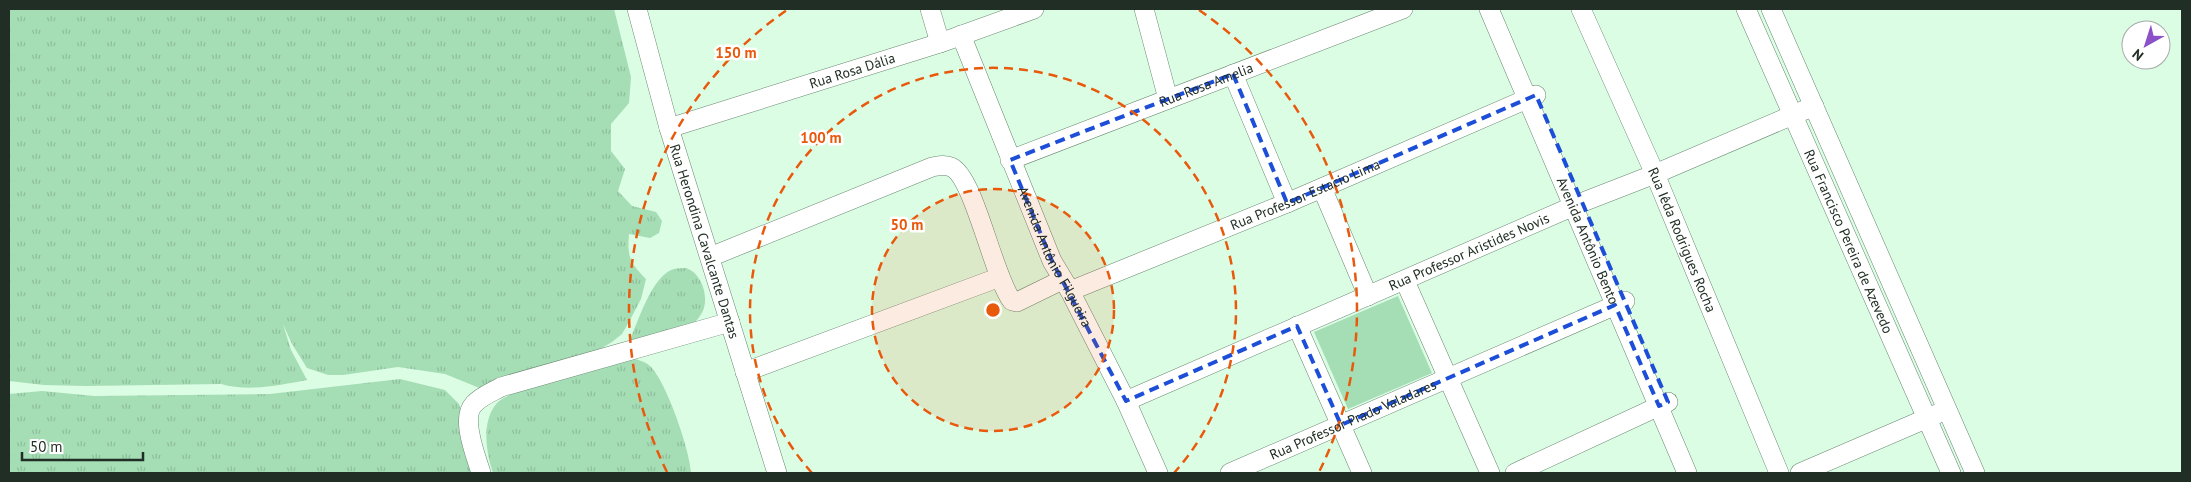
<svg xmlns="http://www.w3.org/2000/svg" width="2191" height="482" font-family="'PT Sans',sans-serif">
<defs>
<pattern id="grass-tufts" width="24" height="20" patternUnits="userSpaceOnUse" patternTransform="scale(1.25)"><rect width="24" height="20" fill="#a5ddb5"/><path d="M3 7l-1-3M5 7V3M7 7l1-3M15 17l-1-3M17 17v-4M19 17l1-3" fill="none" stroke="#8ebe9c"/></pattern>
</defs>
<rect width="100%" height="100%" fill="#dbfde4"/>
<path fill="url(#grass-tufts)" d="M 9,9 L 614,9 L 631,77 L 629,103 L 611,124 L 611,151 L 625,169 L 618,191 L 632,206 L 656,212 L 662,221 L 659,233 L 650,238 L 629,234 C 627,257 630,263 646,279 L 641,299 L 630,320 L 622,334 L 612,342 L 592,354 L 482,389 L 445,374 L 398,367 L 343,375 L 328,375 L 307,368 L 292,344 L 283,324 L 291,350 L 307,380 C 280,385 249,392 221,384 L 86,386 L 44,385 L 9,381 Z
M 686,268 C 701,273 708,294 704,308 C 702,314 697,320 693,325 L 629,342 C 638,322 652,275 674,269 C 677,268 683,268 686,268 Z
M 629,357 C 635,359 645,361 650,366 C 666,381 690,450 691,473 L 493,473 C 486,452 481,421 497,403 C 512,387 603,365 629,357 Z
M 400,379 L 445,390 L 459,404 L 478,473 L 9,473 L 9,394 L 42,391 L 94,396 L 270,394 Z"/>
<path fill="#a5ddb5" d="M 1398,296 L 1432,373 L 1348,409 L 1314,332 Z"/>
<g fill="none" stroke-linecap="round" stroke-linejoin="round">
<g stroke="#698771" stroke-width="20">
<g id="street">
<path id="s1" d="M 637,9 L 669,128 L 777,473"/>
<path d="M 930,9 L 940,43"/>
<path d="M 1144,9 L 1168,99"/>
<path id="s2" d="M 1489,9 L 1687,473"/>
<path id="s3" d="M 1581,9 L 1655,174 L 1779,473"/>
<path id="s4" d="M 1746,9 L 1951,473"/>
<path d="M 1771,9 L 1975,473"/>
<path id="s5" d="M 961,35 L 1052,261 L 1070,291 L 1126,401 L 1158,473"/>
<path d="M 1233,74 L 1287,203"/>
<path id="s6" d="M 669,128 L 940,43 L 1034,9"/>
<path id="s7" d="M 1010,160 L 1403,9"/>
<path d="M 1322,188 L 1368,296"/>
<path d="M 710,257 L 932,167 C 938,166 945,164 951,167 C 974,176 993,276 1012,301 L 1017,302 L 1062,280"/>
<path d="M 1405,281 L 1490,473"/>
<path id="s8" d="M 1070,291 L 1287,203 L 1536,95"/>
<path d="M 1297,326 L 1362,473"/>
<path d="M 745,372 L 1000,277"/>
<path id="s9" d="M 1126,401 L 1583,202 L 1655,174 L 1814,106"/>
<path d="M 481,473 C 476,456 460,418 474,404 C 481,396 492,392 501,387 L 730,322"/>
<path id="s10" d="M 1230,473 L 1625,301"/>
<path d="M 1515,473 L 1668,402"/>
<path d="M 1800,473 L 1937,414"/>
</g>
</g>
<use href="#street" stroke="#fff" stroke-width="19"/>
</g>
<path fill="none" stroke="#1d4ed8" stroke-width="4" stroke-dasharray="10 6" stroke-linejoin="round" d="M 1233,74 L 1287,203 L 1536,95 L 1668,402 L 1659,406 L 1615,305 L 1341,425 L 1297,326 L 1126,401 L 1052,261 L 1010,160 Z"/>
<circle cx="993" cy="310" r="121" fill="#e8590c" fill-opacity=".12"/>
<g fill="none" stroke="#e8590c" stroke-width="2.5" stroke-dasharray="9 6">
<circle cx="993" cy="310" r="121"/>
<path d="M812 473A243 243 0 1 1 1174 473"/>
<path d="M667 472A364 364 0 0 1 787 10M1199 10A364 364 0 0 1 1319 472"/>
</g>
<g text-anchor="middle" stroke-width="5" stroke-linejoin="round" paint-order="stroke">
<g font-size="14" fill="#212e25" stroke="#fff">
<text dy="5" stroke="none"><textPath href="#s6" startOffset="192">Rua Rosa Dália</textPath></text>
<text dy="5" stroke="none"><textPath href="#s7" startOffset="210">Rua Rosa Amelia</textPath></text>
<text dy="5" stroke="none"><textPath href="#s8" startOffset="254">Rua Professor Estacio Lima</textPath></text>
<text dy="5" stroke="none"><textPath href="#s3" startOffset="252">Rua Iêda Rodrigues Rocha</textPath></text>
<text dy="5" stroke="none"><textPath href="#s2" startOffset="252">Avenida Antônio Bento</textPath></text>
<text dy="5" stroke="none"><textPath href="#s4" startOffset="254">Rua Francisco Pereira de Azevedo</textPath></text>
<text dy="5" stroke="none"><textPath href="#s1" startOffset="242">Rua Herondina Cavalcante Dantas</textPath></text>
<text dy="5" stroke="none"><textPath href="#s9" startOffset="374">Rua Professor Aristides Novis</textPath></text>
<text dy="5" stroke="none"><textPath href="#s5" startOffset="241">Avenida Antônio Filgueira</textPath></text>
<text dy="5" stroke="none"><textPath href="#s10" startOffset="134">Rua Professor Prado Valadares</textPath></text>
</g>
</g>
<circle cx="993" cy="310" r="8" fill="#e8590c" stroke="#fff" stroke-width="2.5"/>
<g font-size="15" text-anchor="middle" font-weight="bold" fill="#e8590c" stroke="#fff" stroke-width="5" stroke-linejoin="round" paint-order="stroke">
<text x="736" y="58">150 m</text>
<text x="821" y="143">100 m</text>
<text x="907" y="230">50 m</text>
</g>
<rect width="2191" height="482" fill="none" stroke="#212e25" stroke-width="20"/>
<g transform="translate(2146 45) rotate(219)"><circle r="24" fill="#ffffff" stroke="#a6aba8"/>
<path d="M0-4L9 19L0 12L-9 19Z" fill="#8b51c8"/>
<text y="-8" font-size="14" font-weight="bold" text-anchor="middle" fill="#212e25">N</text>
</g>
<path d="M22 452v8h121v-8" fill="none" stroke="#212e25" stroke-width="2.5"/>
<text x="30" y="452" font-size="15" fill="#212e25" stroke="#ffffff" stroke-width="4" paint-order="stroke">50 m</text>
</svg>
